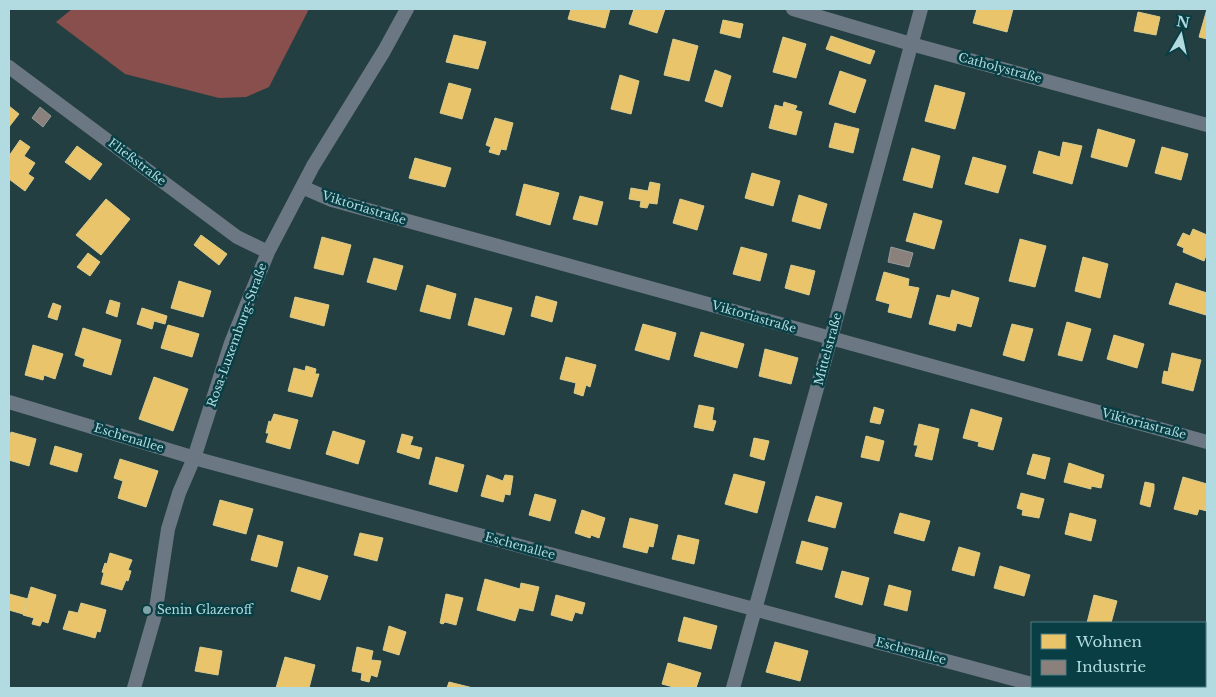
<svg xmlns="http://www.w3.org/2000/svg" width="1216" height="697" font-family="'Libre Baskerville',serif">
<rect width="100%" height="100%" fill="#243f42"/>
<path fill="#894f4c" d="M 72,9 L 309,9 L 269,87 L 246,97 L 219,98 L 125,74 L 56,22 Z"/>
<path fill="#e9c46a" stroke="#d8cb8d" d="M 571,9 L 610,9 L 605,28 L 568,19 Z
M 634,9 L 665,9 L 657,33 L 629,24 Z
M 977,9 L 1013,9 L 1007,32 L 973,23 Z
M 1207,9 L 1207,39 L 1199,37 Z
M 1138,12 L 1160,17 L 1156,35 L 1134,31 Z
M 723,20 L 743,24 L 740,38 L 720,33 Z
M 454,35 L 486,42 L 478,69 L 446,62 Z
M 831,36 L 875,51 L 870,64 L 826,49 Z
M 783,37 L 806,44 L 796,78 L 773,72 Z
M 673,39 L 698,46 L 689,81 L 664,75 Z
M 715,70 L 731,76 L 722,107 L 705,101 Z
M 840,71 L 866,80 L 855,113 L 829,104 Z
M 620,75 L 639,81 L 631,114 L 611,109 Z
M 449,83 L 471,89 L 462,119 L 440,113 Z
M 935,85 L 965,93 L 955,129 L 925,121 Z
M 784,102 L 797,106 L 795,110 L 783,107 Z
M 775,105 L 802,112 L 796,135 L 769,128 Z
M 9,106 L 19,114 L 9,127 Z
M 495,118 L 513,123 L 506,150 L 501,149 L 499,155 L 489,152 L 491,147 L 486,145 Z
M 835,123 L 859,129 L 853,153 L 829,147 Z
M 1098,129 L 1135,140 L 1127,167 L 1091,157 Z
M 20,140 L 30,147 L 24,156 L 35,163 L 28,174 L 34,178 L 25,191 L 9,179 L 9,156 Z
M 1063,142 L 1082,146 L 1072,184 L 1033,173 L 1039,151 L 1060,157 Z
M 77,146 L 102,164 L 90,180 L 65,162 Z
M 1162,147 L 1188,154 L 1181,180 L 1155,173 Z
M 912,148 L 940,156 L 932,188 L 903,180 Z
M 973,157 L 1006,166 L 998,193 L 965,184 Z
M 415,158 L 451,168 L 445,187 L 409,178 Z
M 752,173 L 780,181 L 773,206 L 745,198 Z
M 650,182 L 660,184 L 657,204 L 649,203 L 647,208 L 640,207 L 641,201 L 629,199 L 631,188 L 648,191 Z
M 524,184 L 559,193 L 550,225 L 516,215 Z
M 799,195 L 827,204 L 820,229 L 792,221 Z
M 580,196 L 603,202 L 597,225 L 573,219 Z
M 106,199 L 130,219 L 101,255 L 76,235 Z
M 680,199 L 704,206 L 697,230 L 673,223 Z
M 914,213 L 942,221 L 934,249 L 906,241 Z
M 1193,229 L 1207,235 L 1207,253 L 1204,261 L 1183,252 L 1184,248 L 1177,245 L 1183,233 L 1190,236 Z
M 201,235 L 227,254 L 219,265 L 194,245 Z
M 322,237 L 351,245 L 343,275 L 314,268 Z
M 1020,239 L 1046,246 L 1035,287 L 1009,281 Z
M 741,247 L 767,254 L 760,281 L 733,274 Z
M 88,253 L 100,262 L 90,276 L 77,267 Z
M 1083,257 L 1108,264 L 1100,298 L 1075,291 Z
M 374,258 L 403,266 L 396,290 L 367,282 Z
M 791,265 L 815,271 L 809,295 L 785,288 Z
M 884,272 L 909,279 L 908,286 L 919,288 L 911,318 L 888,312 L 890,304 L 876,300 Z
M 179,281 L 211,291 L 203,317 L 171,308 Z
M 1176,283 L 1207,293 L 1206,315 L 1169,304 Z
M 427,285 L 456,294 L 450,319 L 420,311 Z
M 952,290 L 979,298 L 971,327 L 957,323 L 955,331 L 929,324 L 937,295 L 950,298 Z
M 536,296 L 557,302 L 552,322 L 531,316 Z
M 295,297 L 329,305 L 324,326 L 290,317 Z
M 475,298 L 512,308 L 504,335 L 468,325 Z
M 110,300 L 120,303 L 117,317 L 106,313 Z
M 53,303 L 61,306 L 57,320 L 48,317 Z
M 142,308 L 167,316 L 165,324 L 154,321 L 152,329 L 137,324 Z
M 1067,322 L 1091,329 L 1082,361 L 1058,355 Z
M 643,324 L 676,333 L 669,360 L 635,350 Z
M 1012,324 L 1033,329 L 1024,361 L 1003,355 Z
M 168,325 L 199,334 L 192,357 L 161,348 Z
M 83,328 L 121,340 L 111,375 L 83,366 L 85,359 L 75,355 Z
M 701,332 L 744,344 L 737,368 L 694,356 Z
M 1114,335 L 1144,344 L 1137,368 L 1107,359 Z
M 33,345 L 63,354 L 55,379 L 44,375 L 43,380 L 25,375 Z
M 765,349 L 798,358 L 791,384 L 759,376 Z
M 1172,353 L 1201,360 L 1193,391 L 1162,383 L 1164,371 L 1168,372 Z
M 566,357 L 596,365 L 590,387 L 586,385 L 583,396 L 574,393 L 576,383 L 560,379 Z
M 306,366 L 316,369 L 315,374 L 319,374 L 312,397 L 288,391 L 294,368 L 305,371 Z
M 154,377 L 188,389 L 173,431 L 139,419 Z
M 699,405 L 714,408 L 712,420 L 716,421 L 713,431 L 694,427 Z
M 874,407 L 884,410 L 880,424 L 870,422 Z
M 971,409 L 1002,418 L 993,450 L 978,446 L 979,442 L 963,438 Z
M 274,414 L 298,420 L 290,449 L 266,442 L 269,433 L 266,433 L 269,421 L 271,422 Z
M 919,424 L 939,429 L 932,460 L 915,456 L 918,445 L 914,445 Z
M 333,431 L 365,441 L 358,464 L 326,454 Z
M 11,432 L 36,439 L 29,466 L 9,460 L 9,440 Z
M 402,434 L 413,437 L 410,445 L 422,448 L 419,459 L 397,452 Z
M 866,436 L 884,441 L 879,461 L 861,457 Z
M 754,438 L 769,441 L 764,460 L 750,456 Z
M 55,446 L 82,454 L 77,472 L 50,464 Z
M 1033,454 L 1050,458 L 1045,479 L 1027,474 Z
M 436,457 L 464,465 L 457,492 L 429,484 Z
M 120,459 L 158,471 L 146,507 L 118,498 L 123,481 L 114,478 Z
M 1069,463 L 1104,475 L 1101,488 L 1091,486 L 1091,489 L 1064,482 Z
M 734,474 L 765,482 L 757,513 L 725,504 Z
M 487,475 L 503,481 L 505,475 L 513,476 L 510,495 L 505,494 L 503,502 L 481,496 Z
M 1183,477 L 1207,484 L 1207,511 L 1199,509 L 1197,515 L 1174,509 Z
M 1145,482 L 1154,484 L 1154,490 L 1150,507 L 1140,504 Z
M 1021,493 L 1044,499 L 1039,518 L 1022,515 L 1023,510 L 1017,508 Z
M 535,494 L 556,500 L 550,521 L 529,515 Z
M 816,496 L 842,503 L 835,528 L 808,521 Z
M 220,500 L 253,509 L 246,534 L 213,525 Z
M 582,510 L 605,518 L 599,538 L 591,535 L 590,538 L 575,533 Z
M 900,513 L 930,521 L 924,541 L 894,533 Z
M 1070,513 L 1096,520 L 1091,541 L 1065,534 Z
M 630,518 L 658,525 L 653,547 L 649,546 L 647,553 L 623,547 Z
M 360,533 L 383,538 L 377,561 L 354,555 Z
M 258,535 L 283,542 L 277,567 L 251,560 Z
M 678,535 L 699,540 L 694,564 L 672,559 Z
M 802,541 L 828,548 L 822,570 L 796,563 Z
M 959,547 L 980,553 L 974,576 L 952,570 Z
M 110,553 L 132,560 L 128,570 L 131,571 L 128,581 L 126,580 L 122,590 L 101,584 L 104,573 L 102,572 L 105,563 L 107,564 Z
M 1000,566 L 1030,575 L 1024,596 L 994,588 Z
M 298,567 L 328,576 L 320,600 L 291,591 Z
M 842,571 L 869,578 L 862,605 L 835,597 Z
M 485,579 L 520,589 L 521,583 L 539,587 L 533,611 L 519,608 L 515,621 L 477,610 Z
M 889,585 L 911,591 L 907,611 L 884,605 Z
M 31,587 L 56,595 L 48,623 L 42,621 L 40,626 L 32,624 L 34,618 L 23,615 Z
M 9,594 L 28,599 L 23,614 L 9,610 Z
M 446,594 L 463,598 L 456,625 L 445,622 L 443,624 L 440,623 Z
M 556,595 L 585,603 L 582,614 L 575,612 L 572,621 L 551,615 Z
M 1094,595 L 1117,601 L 1111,623 L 1087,623 Z
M 81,603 L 106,610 L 100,632 L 97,631 L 95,638 L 63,629 L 69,611 L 78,613 Z
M 684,617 L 717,626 L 711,649 L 678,641 Z
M 389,626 L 406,632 L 399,655 L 383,650 Z
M 775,642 L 808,651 L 800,681 L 766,672 Z
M 200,647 L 222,651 L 218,675 L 195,671 Z
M 357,647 L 373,651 L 371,660 L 381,661 L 377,677 L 371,675 L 369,682 L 361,680 L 362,673 L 352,671 Z
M 285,657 L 315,665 L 309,688 L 276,688 Z
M 668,663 L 701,673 L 696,688 L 677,688 L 662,684 Z
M 1205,678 L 1207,678 L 1207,688 L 1171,688 L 1171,686 L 1205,686 Z
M 449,682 L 473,688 L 447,688 Z"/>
<path fill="#8a817c" stroke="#969c9a" d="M 40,107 L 51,116 L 43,127 L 32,118 Z
M 891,247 L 913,253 L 909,267 L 888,262 Z"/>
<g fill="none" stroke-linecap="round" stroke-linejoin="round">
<path stroke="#6b7884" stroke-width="14" d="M 793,9 L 911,44 L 1207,125
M 9,67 L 237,237 L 268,252
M 302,187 L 332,200 L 1207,442
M 9,402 L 205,461 L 1032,684
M 1039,686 L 1048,688
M 134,688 L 155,615 L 168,529 L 179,493 L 194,458 L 231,343 L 268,252 L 313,166 L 384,51 L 407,9
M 733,688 L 831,338 L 921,9"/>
</g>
<circle fill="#80a4a9" stroke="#083e44" stroke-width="2" cx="147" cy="610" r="5"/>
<g text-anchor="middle" stroke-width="5" stroke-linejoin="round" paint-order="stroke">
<g font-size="12" fill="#b1dbe0" stroke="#083e44">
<text transform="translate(1000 68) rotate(15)" y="4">Catholystraße</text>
<text transform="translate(137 162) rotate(37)" y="4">Fließstraße</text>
<text transform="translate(364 208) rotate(17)" y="4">Viktoriastraße</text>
<text transform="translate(754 317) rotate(16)" y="4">Viktoriastraße</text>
<text transform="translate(237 335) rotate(-70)" y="4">Rosa-Luxemburg-Straße</text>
<text transform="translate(828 349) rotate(-75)" y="4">Mittelstraße</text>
<text transform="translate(1144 424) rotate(15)" y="4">Viktoriastraße</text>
<text transform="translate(129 438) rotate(17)" y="4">Eschenallee</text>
<text transform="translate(520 546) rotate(15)" y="4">Eschenallee</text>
<text transform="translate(911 651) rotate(15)" y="4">Eschenallee</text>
</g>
<g font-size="12" fill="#b1dbe0" stroke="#083e44" text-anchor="start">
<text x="157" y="614">Senin Glazeroff</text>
</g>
</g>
<rect width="1216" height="697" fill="none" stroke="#b1dbe0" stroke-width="20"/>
<rect x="1031" y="622" width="175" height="65" fill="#083e44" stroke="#4c7d82"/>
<rect x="1041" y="634" width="25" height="15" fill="#e9c46a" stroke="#4c7d82"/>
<text x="1076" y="647" font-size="15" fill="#b1dbe0">Wohnen</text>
<rect x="1041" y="660" width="25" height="15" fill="#8a817c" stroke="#4c7d82"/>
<text x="1076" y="672" font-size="15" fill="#b1dbe0">Industrie</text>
<g transform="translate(1181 35) rotate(9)" stroke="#083e44" stroke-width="4" paint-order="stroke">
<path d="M0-4L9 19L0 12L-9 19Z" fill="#b1dbe0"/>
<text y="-8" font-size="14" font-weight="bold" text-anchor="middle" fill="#b1dbe0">N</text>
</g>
</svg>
